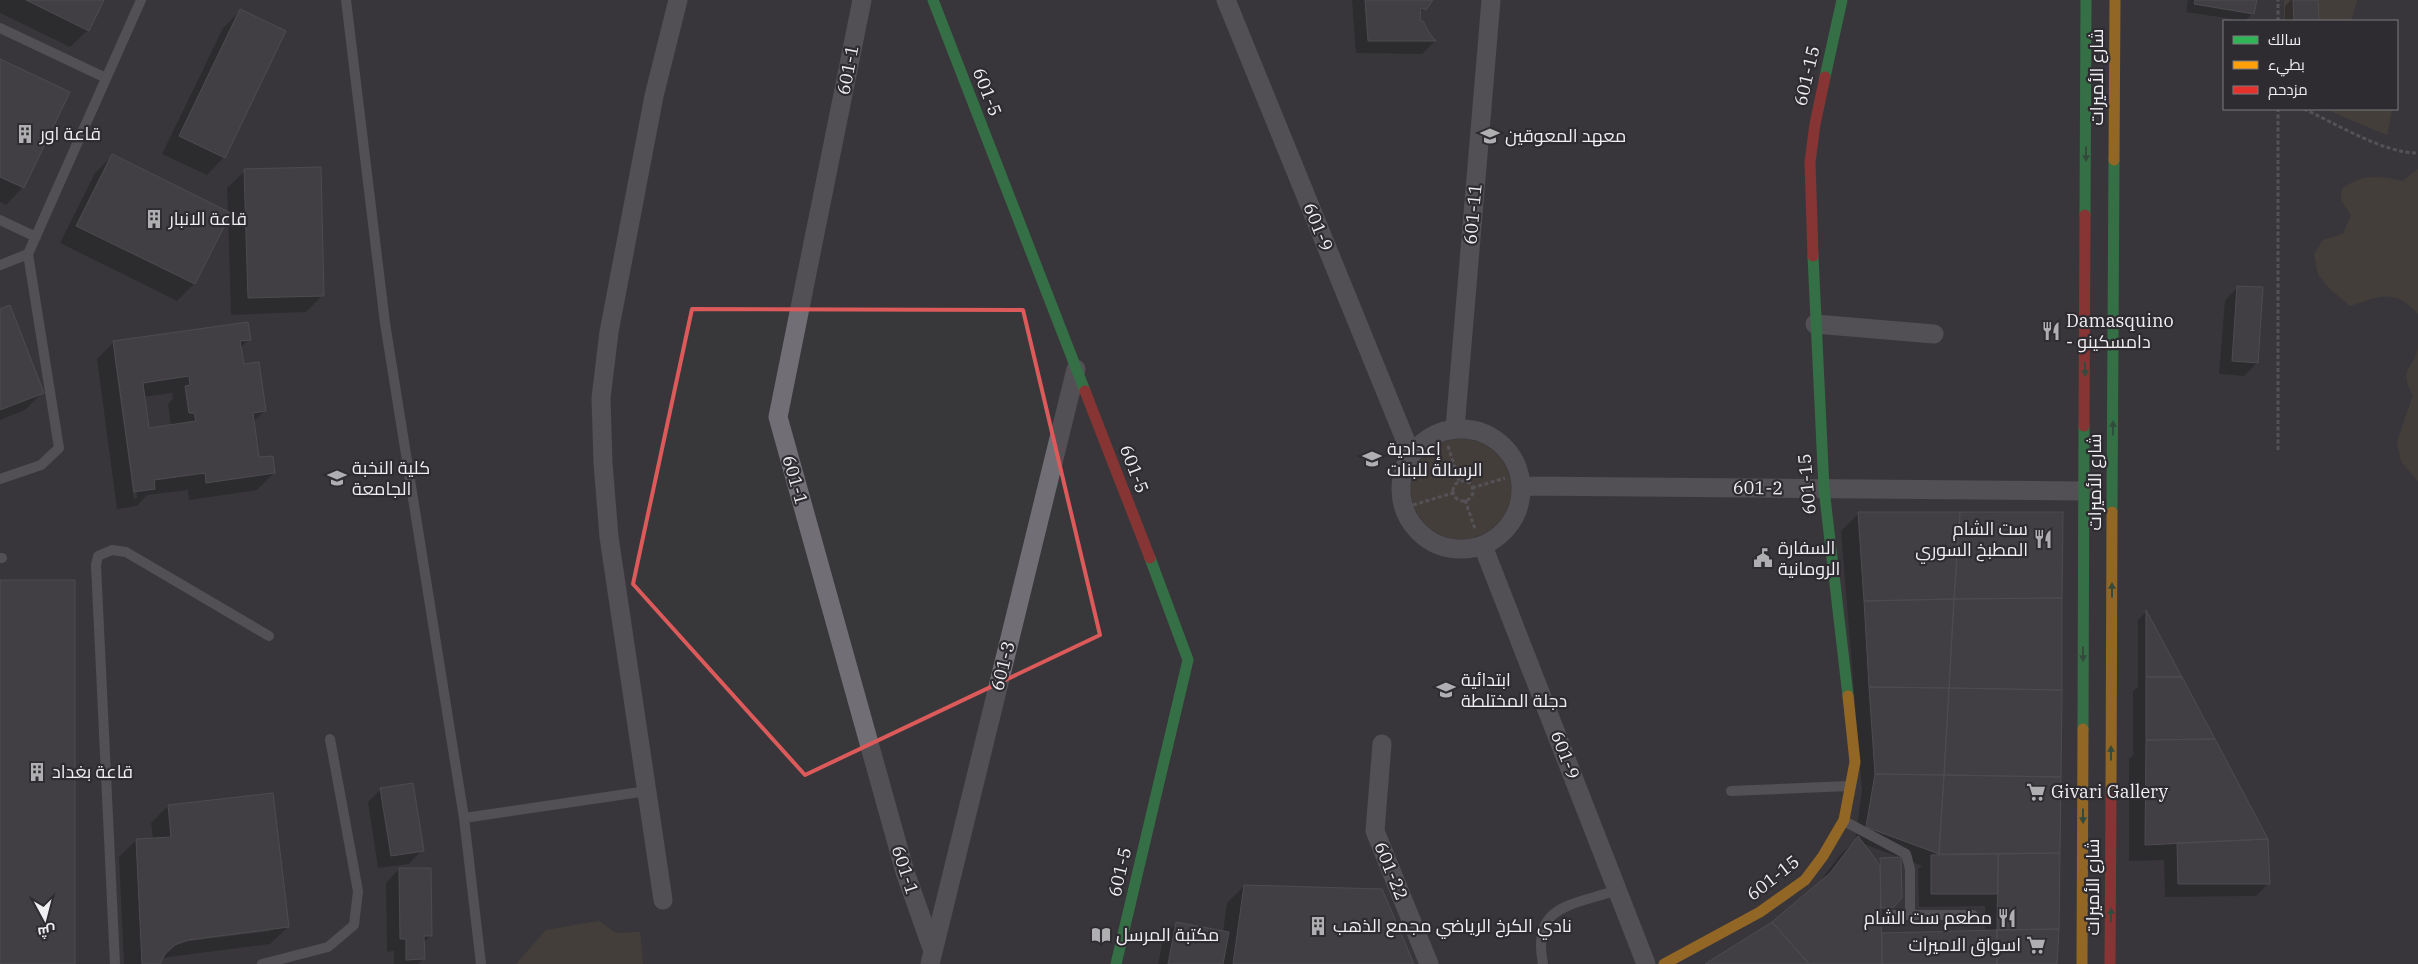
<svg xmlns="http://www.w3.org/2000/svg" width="2418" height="964" font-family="'IBM Plex Serif',Cairo,serif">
<rect width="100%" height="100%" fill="#38373a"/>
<path fill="#53483b" d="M 2284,0 L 2357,0 L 2351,21 L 2284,21 Z
M 2327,109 L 2392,109 L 2387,135 L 2332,112 Z
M 2418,169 L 2418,314 C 2395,288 2379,296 2350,306 L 2329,288 L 2318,274 L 2314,254 L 2323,240 L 2343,234 L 2351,215 L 2341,200 L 2342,189 C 2364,173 2377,176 2403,181 Z
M 2418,344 L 2418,481 L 2401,461 L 2397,442 L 2413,395 C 2396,366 2418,368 2418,344 Z
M1411 489a50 50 0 1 1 100 0a50 50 0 1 1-100 0Z
M 599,921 L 616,933 L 640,932 L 643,964 L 516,964 L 546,930 Z"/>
<path fill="#0007" fill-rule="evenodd" d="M 0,0 L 102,0 L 88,30 L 70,47 L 0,13 Z
M 1352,0 L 1431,0 L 1419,15 L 1419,22 L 1435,41 L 1422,54 L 1356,53 Z
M 2188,0 L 2256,0 L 2253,13 L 2245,21 L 2186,12 Z
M 2291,0 L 2317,0 L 2318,21 L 2285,21 L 2285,6 Z
M 240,11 L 284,32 L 224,157 L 207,175 L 162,154 L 223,28 Z
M 0,61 L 23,187 L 6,205 L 0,202 Z
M 112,156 L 228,213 L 227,188 L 245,171 L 323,295 L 306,312 L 231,315 L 228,216 L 194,284 L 177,301 L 60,243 L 95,173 Z
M 2238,287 L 2257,363 L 2244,376 L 2219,374 L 2225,300 Z
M 0,310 L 42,393 L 25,410 L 0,420 Z
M 249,339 L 240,348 L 242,365 L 265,411 L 253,422 L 258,459 L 274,473 L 257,490 L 189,500 L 188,490 L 147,495 L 137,506 L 117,509 L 97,359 L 114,342 ZM 114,355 L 117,355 L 137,498 L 134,499 ZM 172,393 L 173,399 L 168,404 L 171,426 L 148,429 L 143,397 Z
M 1858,514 L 2059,853 L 2055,964 L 1707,964 L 1773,923 L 1818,884 L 1840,855 L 1855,841 L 1862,790 L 1841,531 ZM 1861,843 L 1922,866 L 1918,869 L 1919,907 L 1985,906 L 1985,932 L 1881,934 L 1880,916 L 1884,915 L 1890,909 L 1875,910 L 1875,908 L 1893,906 L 1881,859 L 1877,863 Z
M 2146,612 L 2267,839 L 2269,883 L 2256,896 L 2165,897 L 2164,860 L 2129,861 L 2129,759 L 2135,753 L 2133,753 L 2133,691 L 2138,687 L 2138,620 Z
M 381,789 L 422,850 L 409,864 L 378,868 L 368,802 Z
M 168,806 L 288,927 L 270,944 L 169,957 L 159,960 L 158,964 L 124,964 L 119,857 L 136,840 L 153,839 L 151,823 ZM 270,928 L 270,931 L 182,942 L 181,940 Z
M 399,869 L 431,936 L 423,943 L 423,959 L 418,964 L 394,964 L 394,951 L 387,952 L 386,883 Z
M 1244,886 L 1412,964 L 1158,964 L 1164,936 L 1177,923 L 1223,932 L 1227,903 Z"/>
<path fill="#4d4a50" stroke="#656467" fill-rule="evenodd" d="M 26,0 L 104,0 L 89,31 Z
M 1365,0 L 1433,0 L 1426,10 L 1421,8 L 1420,21 L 1423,21 L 1430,34 L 1436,41 L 1368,41 Z
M 2195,0 L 2257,0 L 2254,14 L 2194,4 Z
M 2293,0 L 2318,0 L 2319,21 L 2294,21 Z
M 240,9 L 286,31 L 225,158 L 179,136 Z
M 0,59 L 70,92 L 24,188 L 0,177 Z
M 112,154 L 231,213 L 195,284 L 76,226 Z
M 321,167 L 324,296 L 248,298 L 244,169 Z
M 2237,286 L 2263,287 L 2258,363 L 2232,361 Z
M 10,305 L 44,393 L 0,410 L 0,309 Z
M 248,322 L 251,340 L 240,341 L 244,364 L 259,362 L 266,411 L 253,413 L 259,457 L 273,456 L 275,473 L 206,483 L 205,473 L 154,480 L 155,489 L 134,492 L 113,341 ZM 189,376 L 190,385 L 185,386 L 189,413 L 194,413 L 196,421 L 149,428 L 143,383 Z
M 1858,512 L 1960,512 L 1954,599 L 1864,601 Z
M 1960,512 L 2063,512 L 2062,598 L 1954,599 Z
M 0,580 L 75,580 L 75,964 L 0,964 Z
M 2062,598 L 2062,690 L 1949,688 L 1954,599 Z
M 1954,599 L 1949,688 L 1869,687 L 1864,601 Z
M 2146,610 L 2182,677 L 2146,677 Z
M 2146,677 L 2182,677 L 2215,739 L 2146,740 Z
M 1869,687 L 1949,688 L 1944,775 L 1875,774 Z
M 1949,688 L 2062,690 L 2061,777 L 1944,775 Z
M 2215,739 L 2268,839 L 2145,845 L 2146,740 Z
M 1875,774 L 1944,775 L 1939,854 L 1866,827 Z
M 1944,775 L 2061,777 L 2060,853 L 1939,854 Z
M 413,783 L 424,851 L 391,856 L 380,788 Z
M 273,793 L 289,927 L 188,940 L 175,945 L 165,954 L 160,964 L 142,964 L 136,839 L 171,837 L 168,805 Z
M 1858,836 L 1880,865 L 1882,964 L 1809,964 L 1772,922 L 1830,873 Z
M 2268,839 L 2270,884 L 2178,884 L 2177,843 Z
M 2060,853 L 2059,929 L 1997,930 L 1998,854 Z
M 1998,854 L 1998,894 L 1931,894 L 1931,855 Z
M 1901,857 L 1902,898 L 1894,907 L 1881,908 L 1880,858 Z
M 399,868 L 431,868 L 432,936 L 424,936 L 425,959 L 406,960 L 406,939 L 400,939 Z
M 1244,885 L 1382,889 L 1414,964 L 1233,964 Z
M 1176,922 L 1229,932 L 1223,964 L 1168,964 Z
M 1772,922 L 1809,964 L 1705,964 Z
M 2059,929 L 2057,964 L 1997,964 L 1997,930 Z
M 1997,930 L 1997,964 L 1882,964 L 1882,933 Z"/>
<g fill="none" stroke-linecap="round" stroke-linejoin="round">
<path stroke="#76737b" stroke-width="3" stroke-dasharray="4 2.5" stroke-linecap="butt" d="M 2278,21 L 2278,0
M 2304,109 C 2335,123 2385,154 2418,153
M 1448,446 L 1459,481
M 2278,450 L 2278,109
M1453 491a10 10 0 1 1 20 0a10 10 0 1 1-20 0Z
M 1472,488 L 1505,478
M 1465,500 L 1475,529
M 1413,505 L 1453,493"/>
<path stroke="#716e76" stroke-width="10" d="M 346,0 L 385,323 L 464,818 L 481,964
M 0,28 L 106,78
M 0,220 L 36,237
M 0,265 L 28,254
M 0,479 L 41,465 L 59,448 L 28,254 L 141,0
M 0,558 L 2,558
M 1731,791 L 1849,786
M 464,818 L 647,791
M 1844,821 L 1906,854 L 1910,869 L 1910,915
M 1893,915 L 1973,915
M 115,964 L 96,565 L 98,556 L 112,550 L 126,552 L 269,636
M 262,964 L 328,947 L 354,925 L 358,891 L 330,739
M 1543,964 C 1531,904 1572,906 1617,890"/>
<path stroke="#716e76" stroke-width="19" d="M 862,0 L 778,417 L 905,872 L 933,951
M 1226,0 L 1411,454
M 1815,324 L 1934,334
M 1455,428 L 1491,0
M1401 489a60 60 0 1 1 120 0a60 60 0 1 1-120 0Z
M 1522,486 L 2084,491
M 1483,546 L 1646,964
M 1382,744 L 1375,831 L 1429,964
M 663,900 L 609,537 L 603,463 L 601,398 L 609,332 L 654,96 L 678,0
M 930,964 L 1076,369"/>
<path stroke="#30b455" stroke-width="11" d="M 933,0 L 1085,391
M 1825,77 L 1842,0
M 2085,215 L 2086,0
M 1813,256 L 1824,489 L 1848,696
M 2112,512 L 2114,160
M 2083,729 L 2084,426
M 1116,964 L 1188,660 L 1150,558"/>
<path stroke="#ff9f0a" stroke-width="11" d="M 2114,160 L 2115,0
M 2111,795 L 2112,512
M 1664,964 L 1760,912 L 1805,880 L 1823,856 L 1844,820 L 1855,762 L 1848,696
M 2082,964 L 2083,729"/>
<path stroke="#e5322d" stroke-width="11" d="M 1813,256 L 1810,162 L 1815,124 L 1825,77
M 1085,391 L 1150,558
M 2084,426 L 2085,215
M 2110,964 L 2111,795"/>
</g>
<defs><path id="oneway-solid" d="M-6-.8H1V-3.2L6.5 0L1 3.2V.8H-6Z" transform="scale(1.25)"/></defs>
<g fill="#2f623f">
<use href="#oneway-solid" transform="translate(2086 154) rotate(90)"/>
<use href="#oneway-solid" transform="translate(2085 369) rotate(90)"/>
<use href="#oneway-solid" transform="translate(2113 428) rotate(-90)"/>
<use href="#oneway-solid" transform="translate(2112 590) rotate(-90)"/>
<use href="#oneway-solid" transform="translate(2083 654) rotate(90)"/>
<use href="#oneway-solid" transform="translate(2111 753) rotate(-90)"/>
<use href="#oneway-solid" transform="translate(2083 816) rotate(90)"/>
<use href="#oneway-solid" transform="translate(2111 915) rotate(-90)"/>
</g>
<path d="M0 0H2418V964H0ZM 692,309 L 1023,310 L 1100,635 L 805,775 L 633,584 Z" fill="#38373a" fill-opacity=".55" fill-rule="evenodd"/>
<path fill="none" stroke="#dc5a5a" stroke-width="4" stroke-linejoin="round" d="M 692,309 L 1023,310 L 1100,635 L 805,775 L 633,584 Z"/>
<defs>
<g id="building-bare" transform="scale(1.5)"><path d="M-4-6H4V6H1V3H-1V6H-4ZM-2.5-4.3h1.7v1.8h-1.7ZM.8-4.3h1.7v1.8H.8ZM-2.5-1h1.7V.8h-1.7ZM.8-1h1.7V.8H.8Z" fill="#afaeb1" stroke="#2e2c31" stroke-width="2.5" paint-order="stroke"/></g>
<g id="university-bare" transform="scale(1.5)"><path d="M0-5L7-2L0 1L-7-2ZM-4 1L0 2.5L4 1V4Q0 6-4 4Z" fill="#afaeb1" stroke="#2e2c31" stroke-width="2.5" paint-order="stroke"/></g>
<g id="restaurant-bare" transform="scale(1.5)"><path d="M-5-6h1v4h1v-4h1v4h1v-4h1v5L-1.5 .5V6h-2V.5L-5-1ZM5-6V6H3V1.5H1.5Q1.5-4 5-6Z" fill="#afaeb1" stroke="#2e2c31" stroke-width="2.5" paint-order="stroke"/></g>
<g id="school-bare" transform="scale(1.5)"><path d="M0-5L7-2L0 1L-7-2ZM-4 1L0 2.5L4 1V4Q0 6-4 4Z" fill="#afaeb1" stroke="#2e2c31" stroke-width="2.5" paint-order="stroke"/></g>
<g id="civic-bare" transform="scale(1.5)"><path d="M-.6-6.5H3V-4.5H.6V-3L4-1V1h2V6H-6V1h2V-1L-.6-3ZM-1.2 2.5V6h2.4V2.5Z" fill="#afaeb1" stroke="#2e2c31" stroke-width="2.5" paint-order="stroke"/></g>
<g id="supermarket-bare" transform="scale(1.5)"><path d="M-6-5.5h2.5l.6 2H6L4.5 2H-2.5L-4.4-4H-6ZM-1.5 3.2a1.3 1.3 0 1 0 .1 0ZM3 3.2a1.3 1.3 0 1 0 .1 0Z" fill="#afaeb1" stroke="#2e2c31" stroke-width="2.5" paint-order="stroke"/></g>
<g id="library-bare" transform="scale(1.5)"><path d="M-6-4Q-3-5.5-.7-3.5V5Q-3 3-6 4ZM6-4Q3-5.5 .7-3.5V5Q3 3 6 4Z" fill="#afaeb1" stroke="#2e2c31" stroke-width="2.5" paint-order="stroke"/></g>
</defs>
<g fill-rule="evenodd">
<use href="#building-bare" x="25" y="134"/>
<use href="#university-bare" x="1490" y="136"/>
<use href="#building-bare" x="154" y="219"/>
<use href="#restaurant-bare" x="2051" y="331"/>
<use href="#school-bare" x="1372" y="459"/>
<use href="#university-bare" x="337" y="478"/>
<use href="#restaurant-bare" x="2043" y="539"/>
<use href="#civic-bare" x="1763" y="558"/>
<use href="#school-bare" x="1446" y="690"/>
<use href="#building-bare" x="37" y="772"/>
<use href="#supermarket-bare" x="2036" y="792"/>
<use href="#restaurant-bare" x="2007" y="918"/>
<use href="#building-bare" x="1318" y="926"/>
<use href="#library-bare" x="1101" y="935"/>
<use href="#supermarket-bare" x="2036" y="945"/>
</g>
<g text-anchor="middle" stroke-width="4.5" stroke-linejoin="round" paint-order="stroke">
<g font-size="18" fill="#efeef1" stroke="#2e2c31">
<text transform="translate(848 70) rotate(-79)" y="6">601-1</text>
<text transform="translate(1807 76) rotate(-77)" y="6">601-15</text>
<text transform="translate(2097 77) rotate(-90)" y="6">شارع الأميرات</text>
<text transform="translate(987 92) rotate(69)" y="6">601-5</text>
<text transform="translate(1473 214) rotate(-85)" y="6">601-11</text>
<text transform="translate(1318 227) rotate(68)" y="6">601-9</text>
<text transform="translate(1134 469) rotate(69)" y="6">601-5</text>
<text transform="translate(795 480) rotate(74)" y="6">601-1</text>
<text transform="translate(2095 482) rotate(-90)" y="6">شارع الأميرات</text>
<text transform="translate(1807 484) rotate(-95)" y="6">601-15</text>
<text transform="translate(1758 488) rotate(1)" y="6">601-2</text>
<text transform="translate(1003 666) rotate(-76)" y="6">601-3</text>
<text transform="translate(1565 755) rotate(69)" y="6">601-9</text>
<text transform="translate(905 870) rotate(72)" y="6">601-1</text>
<text transform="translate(1391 871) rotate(68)" y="6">601-22</text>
<text transform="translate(1120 872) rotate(-77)" y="6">601-5</text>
<text transform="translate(1773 878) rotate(-38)" y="6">601-15</text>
<text transform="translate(2093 887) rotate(-90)" y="6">شارع الأميرات</text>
</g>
<g font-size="18" fill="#efeef1" stroke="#2e2c31" text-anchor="start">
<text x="40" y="140">قاعة اور</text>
<text x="1505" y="142">معهد المعوقين</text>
<text x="169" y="225">قاعة الانبار</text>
<text x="2066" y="327">Damasquino<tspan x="2066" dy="21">- دامسكينو</tspan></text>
<text x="1387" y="455">إعدادية<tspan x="1387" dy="21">الرسالة للبنات</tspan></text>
<text x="352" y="474">كلية النخبة<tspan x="352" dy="21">الجامعة</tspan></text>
<text x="2028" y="535" text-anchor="end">ست الشام<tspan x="2028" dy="21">المطبخ السوري</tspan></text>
<text x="1778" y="554">السفارة<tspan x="1778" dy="21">الرومانية</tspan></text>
<text x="1461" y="686">ابتدائية<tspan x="1461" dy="21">دجلة المختلطة</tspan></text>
<text x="52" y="778">قاعة بغداد</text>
<text x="2051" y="798">Givari Gallery</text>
<text x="1992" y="924" text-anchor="end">مطعم ست الشام</text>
<text x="1333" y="932">نادي الكرخ الرياضي مجمع الذهب</text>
<text x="1116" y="941">مكتبة المرسل</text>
<text x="2021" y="951" text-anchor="end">اسواق الاميرات</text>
</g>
</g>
<rect x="2223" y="20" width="175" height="90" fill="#2e2c31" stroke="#7b7a7e"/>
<rect x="2233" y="36" width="25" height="8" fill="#30b455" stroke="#7b7a7e"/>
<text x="2268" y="45" font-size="15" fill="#efeef1">سالك</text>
<rect x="2233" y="61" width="25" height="8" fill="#ff9f0a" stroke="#7b7a7e"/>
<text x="2268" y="70" font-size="15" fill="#efeef1">بطيء</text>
<rect x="2233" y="86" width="25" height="8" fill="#e5322d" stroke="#7b7a7e"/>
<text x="2268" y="95" font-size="15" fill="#efeef1">مزدحم</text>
<g transform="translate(45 919) rotate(173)" stroke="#2e2c31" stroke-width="4" paint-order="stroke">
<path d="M0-4L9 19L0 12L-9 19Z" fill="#efeef1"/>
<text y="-8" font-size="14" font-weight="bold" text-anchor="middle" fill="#efeef1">ش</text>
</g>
</svg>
